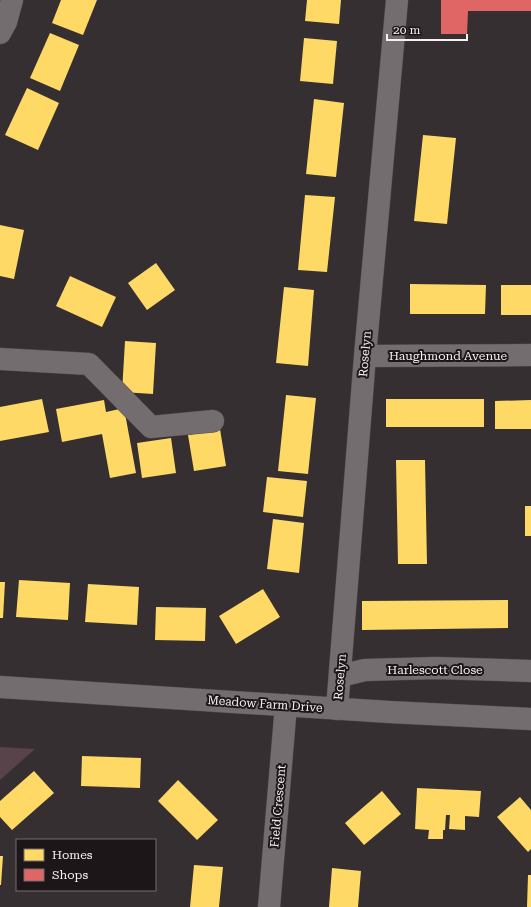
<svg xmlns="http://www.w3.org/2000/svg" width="531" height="907" font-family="'Roboto Serif',serif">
<rect width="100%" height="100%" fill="#362f31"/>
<path fill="#574349" d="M 0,747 L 35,749 L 0,780 Z"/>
<path fill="#ffd966" d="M 61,0 L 97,0 L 83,35 L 52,23 Z
M 307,0 L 341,0 L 339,24 L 305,21 Z
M 50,33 L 79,45 L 60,91 L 30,78 Z
M 304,38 L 337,41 L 333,84 L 300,81 Z
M 27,88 L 59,103 L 38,150 L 5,135 Z
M 314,99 L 344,103 L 336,177 L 306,174 Z
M 423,135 L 456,138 L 447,224 L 414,221 Z
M 305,195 L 335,197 L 327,272 L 298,270 Z
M 0,225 L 24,230 L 14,279 L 0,276 Z
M 156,263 L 175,290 L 147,310 L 128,283 Z
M 70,276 L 116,297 L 102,327 L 56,306 Z
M 410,284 L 486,285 L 485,314 L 410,314 Z
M 501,285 L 531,285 L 531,315 L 501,315 Z
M 284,287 L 314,290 L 308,366 L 276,363 Z
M 125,341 L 156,343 L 153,394 L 122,392 Z
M 286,395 L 316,398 L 308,474 L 278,471 Z
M 42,399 L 49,432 L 0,441 L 0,407 Z
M 386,399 L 484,399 L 484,427 L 386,427 Z
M 104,400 L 106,412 L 124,408 L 136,473 L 110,478 L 102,434 L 62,442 L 56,409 Z
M 531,400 L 531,429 L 495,429 L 495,401 Z
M 220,429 L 226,466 L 194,471 L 188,435 Z
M 171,438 L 176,473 L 142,478 L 137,443 Z
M 396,460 L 425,460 L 427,564 L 398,564 Z
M 267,477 L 307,481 L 303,517 L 263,512 Z
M 525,506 L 531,506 L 531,536 L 525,536 Z
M 273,519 L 304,523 L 299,573 L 267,569 Z
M 19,580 L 70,583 L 68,620 L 16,617 Z
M 0,582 L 5,582 L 3,618 L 0,618 Z
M 88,584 L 139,587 L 137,625 L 85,622 Z
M 263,589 L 280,617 L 236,644 L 219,616 Z
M 508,600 L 508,628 L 362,630 L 362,601 Z
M 156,607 L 206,608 L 205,641 L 155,640 Z
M 82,756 L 141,758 L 140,788 L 81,786 Z
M 34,771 L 54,793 L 12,830 L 0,817 L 0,801 Z
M 178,780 L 218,820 L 197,840 L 158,801 Z
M 417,788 L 481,791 L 479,817 L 465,816 L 465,830 L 449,829 L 450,815 L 446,815 L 445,830 L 443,830 L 443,839 L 428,839 L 429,830 L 415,829 Z
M 382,791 L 401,814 L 364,845 L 345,823 Z
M 520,797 L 531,810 L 531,849 L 528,852 L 497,817 Z
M 0,856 L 3,856 L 1,885 L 0,885 Z
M 194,865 L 223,867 L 219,907 L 190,907 Z
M 332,868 L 361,871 L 358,907 L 329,907 Z
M 528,875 L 531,875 L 531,907 L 527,907 Z"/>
<path fill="#e06666" d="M 441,0 L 531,0 L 531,11 L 468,11 L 467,34 L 441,34 Z"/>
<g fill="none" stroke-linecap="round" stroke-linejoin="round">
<g stroke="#524b4d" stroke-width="23">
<path id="minor" d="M 0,33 L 6,22 L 12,0
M 365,356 L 531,355
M 0,359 L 89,364 L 151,427 L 213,421
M 340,676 L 365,670 L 436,668 L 531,671
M 0,687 L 389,712 L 531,719
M 337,709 L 365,356 L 397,0
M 269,907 L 286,705"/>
</g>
<use href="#minor" stroke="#736d6f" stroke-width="22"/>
</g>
<g text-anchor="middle" stroke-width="4" stroke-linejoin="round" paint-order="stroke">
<g font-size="12" fill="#f8eff2" stroke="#1c1618">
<text transform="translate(365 354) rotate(-85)" y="4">Roselyn</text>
<text x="448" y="360">Haughmond Avenue</text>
<text x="435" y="674">Harlescott Close</text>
<text transform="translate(340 677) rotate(-85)" y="4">Roselyn</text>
<text transform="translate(265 704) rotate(4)" y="4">Meadow Farm Drive</text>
<text transform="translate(278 806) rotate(-85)" y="4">Field Crescent</text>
</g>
</g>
<rect x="16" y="839" width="140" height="52" fill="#1c1618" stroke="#746d6f"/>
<rect x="24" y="849" width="20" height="12" fill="#ffd966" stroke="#746d6f"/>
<text x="52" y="859" font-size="12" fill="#f8eff2">Homes</text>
<rect x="24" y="869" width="20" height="12" fill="#e06666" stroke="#746d6f"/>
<text x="52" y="879" font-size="12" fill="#f8eff2">Shops</text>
<path d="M387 34v6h80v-6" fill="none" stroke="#f8eff2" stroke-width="2"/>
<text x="393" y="34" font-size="12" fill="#f8eff2" stroke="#1c1618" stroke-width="3" paint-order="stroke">20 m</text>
</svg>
